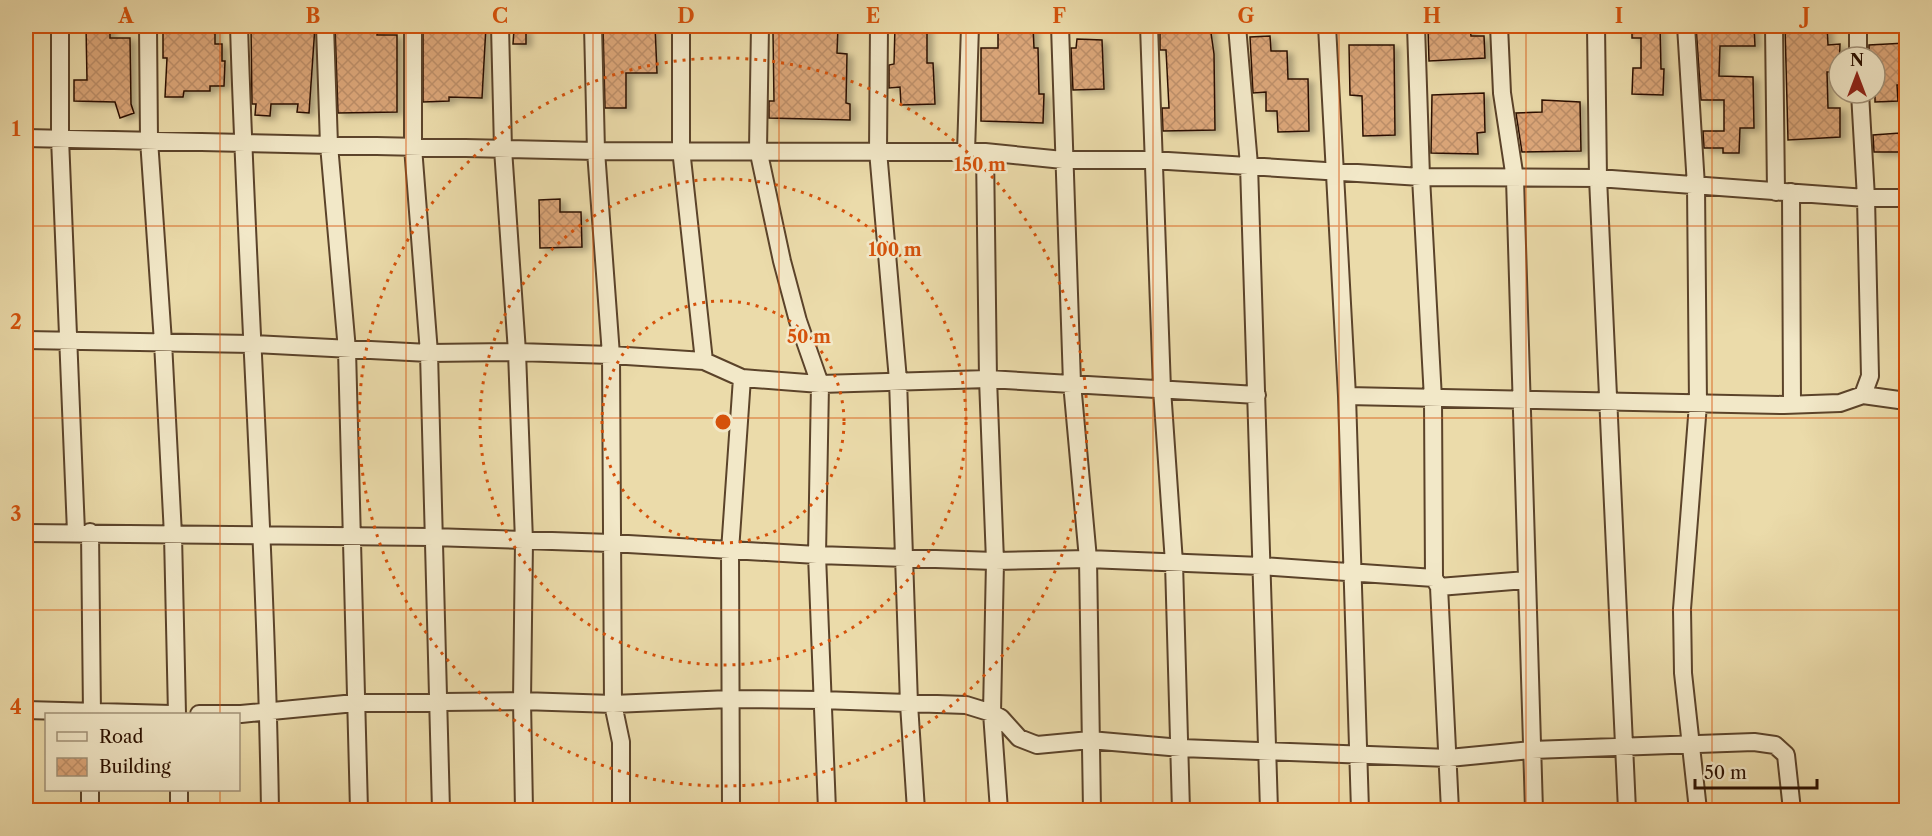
<svg xmlns="http://www.w3.org/2000/svg" width="1932" height="836" font-family="'Libre Caslon Text',serif">
<defs>
<pattern id="building-cross-hatch" width="8" height="8" patternUnits="userSpaceOnUse" patternTransform="scale(1.5)"><rect width="8" height="8" fill="#dba679"/><path d="M0 0l8 8M0 8l8-8" fill="none" stroke="#bc8e67"/></pattern>
<filter id="shadow"><feDropShadow dx="5.5" dy="3" stdDeviation="3" flood-color="#0004"/></filter>
</defs>
<rect width="100%" height="100%" fill="#ebdbaa"/>
<filter id="stains"><feTurbulence type="fractalNoise" baseFrequency=".00333" numOctaves="4"/><feColorMatrix values="0 0 0 0 .2 0 0 0 0 .09 0 0 0 0 .02 0 0 0 .5 -.17"/></filter>
<radialGradient id="worn" r=".72"><stop offset=".6" stop-color="#630" stop-opacity="0"/><stop offset="1" stop-color="#630" stop-opacity=".3"/></radialGradient>
<path fill="url(#building-cross-hatch)" stroke="#2b1000" stroke-width="1.5" filter="url(#shadow)" d="M 86,26 L 110,26 L 110,38 L 130,38 L 131,104 L 134,113 L 120,118 L 115,102 L 74,101 L 74,80 L 87,80 Z
M 173,26 L 215,26 L 215,44 L 222,44 L 222,61 L 225,61 L 224,86 L 210,86 L 210,91 L 184,91 L 183,97 L 165,97 L 167,58 L 163,58 L 163,30 L 174,30 Z
M 251,26 L 315,26 L 309,113 L 297,112 L 298,104 L 271,104 L 270,116 L 255,115 L 256,104 L 252,104 Z
M 335,26 L 378,26 L 377,35 L 397,35 L 397,112 L 338,113 Z
M 423,26 L 486,26 L 482,98 L 449,97 L 449,101 L 423,102 Z
M 603,26 L 655,26 L 657,73 L 626,73 L 626,108 L 605,108 Z
M 784,26 L 838,26 L 837,53 L 847,54 L 846,103 L 850,104 L 850,120 L 769,118 L 769,101 L 774,101 L 773,33 L 784,33 Z
M 895,26 L 927,26 L 927,63 L 933,63 L 935,104 L 901,105 L 900,87 L 889,88 L 889,65 L 894,64 Z
M 998,26 L 1033,26 L 1034,48 L 1038,48 L 1039,94 L 1044,94 L 1043,123 L 981,121 L 981,48 L 998,48 Z
M 1160,26 L 1210,26 L 1214,54 L 1215,130 L 1163,131 L 1162,108 L 1169,108 L 1166,50 L 1160,50 Z
M 1443,26 L 1470,28 L 1471,36 L 1484,36 L 1485,58 L 1429,61 L 1428,29 L 1443,28 Z
M 1632,26 L 1660,26 L 1661,69 L 1664,69 L 1663,95 L 1632,94 L 1633,68 L 1641,68 L 1641,38 L 1632,38 Z
M 1696,26 L 1754,26 L 1755,46 L 1720,46 L 1719,76 L 1753,77 L 1754,128 L 1740,128 L 1739,153 L 1723,153 L 1723,148 L 1704,148 L 1703,131 L 1724,131 L 1724,100 L 1701,100 Z
M 1785,26 L 1827,26 L 1828,45 L 1840,44 L 1839,72 L 1827,72 L 1828,108 L 1840,108 L 1840,137 L 1788,140 Z
M 514,29 L 526,29 L 526,44 L 513,44 Z
M 1270,36 L 1271,51 L 1287,51 L 1288,79 L 1308,79 L 1309,131 L 1278,132 L 1277,111 L 1266,111 L 1266,92 L 1253,93 L 1250,37 Z
M 1077,39 L 1102,40 L 1104,89 L 1073,90 L 1071,48 L 1076,48 Z
M 1906,43 L 1906,85 L 1897,85 L 1898,101 L 1875,102 L 1875,57 L 1869,57 L 1869,45 Z
M 1349,45 L 1394,45 L 1395,135 L 1363,136 L 1362,96 L 1350,95 Z
M 1484,93 L 1485,132 L 1477,133 L 1478,154 L 1431,153 L 1432,95 Z
M 1542,100 L 1580,102 L 1581,151 L 1522,152 L 1516,113 L 1542,112 Z
M 1900,133 L 1901,152 L 1874,152 L 1873,135 Z
M 560,199 L 560,212 L 581,212 L 582,247 L 540,248 L 539,200 Z"/>
<g fill="none" stroke-linecap="round" stroke-linejoin="round">
<g stroke="#5b432a" stroke-width="20">
<path id="minor" d="M 60,26 L 60,138 L 76,532
M 148,26 L 149,140 L 163,342 L 173,535 L 177,714
M 239,26 C 247,287 266,549 270,810
M 325,26 L 329,145 L 347,350 L 359,810
M 413,26 L 413,147 L 429,353 L 441,810
M 500,26 L 503,149 L 517,352 L 524,541 L 522,701 L 524,810
M 593,26 L 596,151 L 611,355 L 613,704 L 621,742 L 621,810
M 681,26 L 681,149 L 704,361
M 760,26 L 758,149 L 782,261 L 798,321 L 820,384 L 817,555 L 827,810
M 879,26 L 878,151 L 898,380 L 909,704 L 916,810
M 1060,26 L 1072,383 L 1088,559 L 1092,810
M 1149,26 L 1162,389 L 1174,563 L 1181,810
M 1237,26 L 1249,165 L 1269,810
M 1327,26 L 1347,396 L 1360,810
M 1416,26 L 1421,177 L 1433,399 L 1434,578 L 1439,587 L 1450,810
M 1499,26 L 1502,93 L 1515,179 L 1534,810
M 1596,26 L 1598,178 L 1627,810
M 1686,26 L 1696,186 L 1698,404 L 1682,609 L 1683,673 L 1698,810
M 1774,26 L 1776,192
M 1858,26 L 1858,57
M 26,138 L 596,151 L 985,152 L 1063,160 L 1152,160 L 1421,177 L 1598,178 L 1866,198 L 1906,198
M 966,152 L 970,26
M 985,152 L 988,379 L 995,561 L 992,713 L 999,810
M 1791,192 L 1792,404
M 26,340 L 252,344 L 429,353 L 517,352 L 611,355 L 704,361 L 742,378 L 820,384 L 988,379 L 1257,395
M 1863,395 L 1906,401
M 1347,396 L 1784,405 L 1840,403 L 1863,395 L 1870,376 L 1866,198 L 1860,93
M 90,532 L 92,714
M 26,533 L 432,537 L 611,543 L 817,555 L 995,561 L 1088,559 L 1261,566 L 1434,578
M 1439,587 L 1527,580
M 26,710 L 171,714
M 199,714 L 241,714 L 355,703 L 522,701 L 613,704 L 730,699 L 821,700 L 966,705 L 992,713 L 1001,718 L 1019,738 L 1037,745 L 1090,740 L 1181,748 L 1449,758 L 1532,750 L 1754,742 L 1775,745 L 1786,755 L 1792,810
M 179,790 L 179,810
M 90,810 L 90,790
M 731,810 L 730,551 L 742,378"/>
</g>
<use href="#minor" stroke="#f2e8c8" stroke-width="16"/>
</g>
<path fill="none" stroke="#d5520b" stroke-width="1.5" stroke-opacity="0.55" d="M 220,26 L 220,714M 406,26 L 406,810M 593,26 L 593,810M 779,26 L 779,810M 966,26 L 966,810M 1153,26 L 1153,810M 1339,26 L 1339,810M 1526,26 L 1526,810M 1712,26 L 1712,810M 26,226 L 1906,226M 26,418 L 1906,418M 26,610 L 1906,610M 220,790 L 220,810"/>
<g fill="none" stroke="#d5520b" stroke-width="3" stroke-dasharray="3 6">
<circle cx="723" cy="422" r="121"/>
<circle cx="723" cy="422" r="243"/>
<circle cx="723" cy="422" r="364"/>
</g>
<circle cx="723" cy="422" r="9" fill="#d5520b" stroke="#f2e8c8" stroke-width="3"/>
<g font-size="18" text-anchor="middle" font-weight="bold" fill="#d5520b" stroke="#f2e8c8" stroke-width="5" stroke-linejoin="round" paint-order="stroke">
<text x="980" y="171">150 m</text>
<text x="895" y="256">100 m</text>
<text x="809" y="343">50 m</text>
</g>
<rect width="1932" height="836" fill="none" stroke="#ebdbaa" stroke-width="66"/>
<rect x="45" y="713" width="195" height="78" fill="#f2e8c8" stroke="#a29278" stroke-width="1.5"/>
<rect x="57" y="732" width="30" height="9" fill="#f2e8c8" stroke="#a29278" stroke-width="1.5"/>
<text x="99" y="743" font-size="18" fill="#2b1000">Road</text>
<rect x="57" y="758" width="30" height="18" fill="url(#building-cross-hatch)" stroke="#a29278" stroke-width="1.5"/>
<text x="99" y="773" font-size="18" fill="#2b1000">Building</text>
<g transform="translate(1857 75)"><circle r="28" fill="#f2e8c8" stroke="#a29278" stroke-width="1.5"/>
<path d="M0-4.5L10 22L0 15L-10 22Z" fill="#8f2418"/>
<text y="-9" font-size="16" font-weight="bold" text-anchor="middle" fill="#2b1000">N</text>
</g>
<path d="M1695 779v9h122v-9" fill="none" stroke="#2b1000" stroke-width="3"/>
<text x="1704" y="779" font-size="18" fill="#2b1000" stroke="#f2e8c8" stroke-width="4.5" paint-order="stroke">50 m</text>
<rect x="33" y="33" width="1866" height="770" fill="none" stroke="#d5520b" stroke-width="2"/>
<g font-size="20" text-anchor="middle" font-weight="bold" fill="#d5520b">
<text x="126" y="23">A</text>
<text x="313" y="23">B</text>
<text x="500" y="23">C</text>
<text x="686" y="23">D</text>
<text x="873" y="23">E</text>
<text x="1059" y="23">F</text>
<text x="1246" y="23">G</text>
<text x="1432" y="23">H</text>
<text x="1619" y="23">I</text>
<text x="1806" y="23">J</text>
<text x="16" y="136">1</text>
<text x="16" y="329">2</text>
<text x="16" y="521">3</text>
<text x="16" y="714">4</text>
</g>
<rect width="100%" height="100%" filter="url(#stains)"/>
<rect width="100%" height="100%" fill="url(#worn)"/>
</svg>
